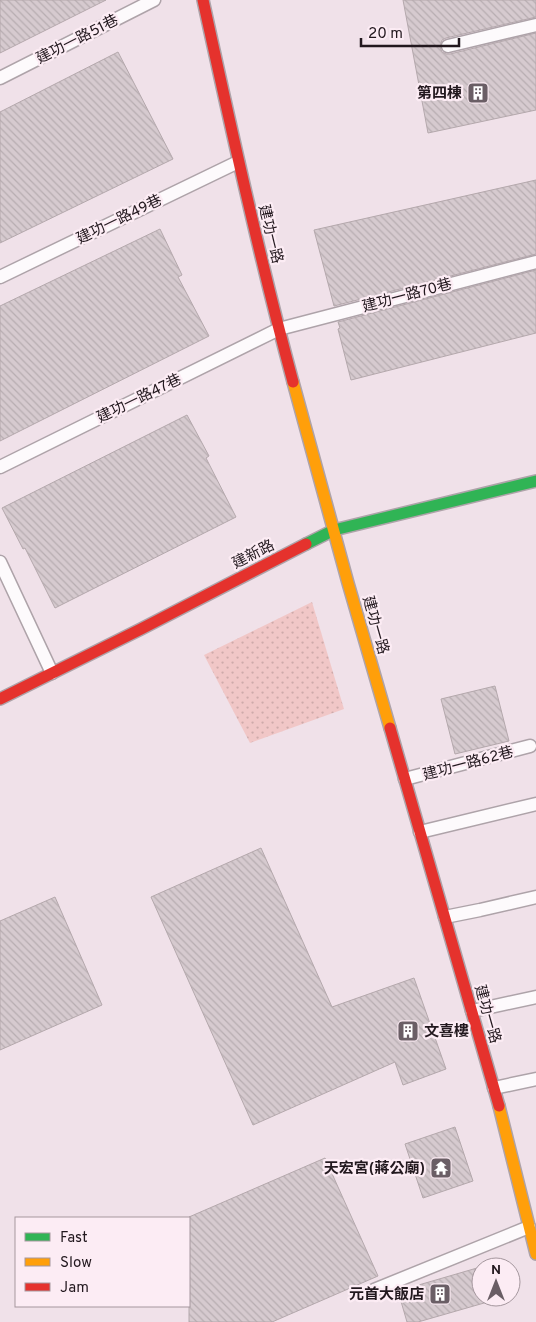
<svg xmlns="http://www.w3.org/2000/svg" width="536" height="1322" font-family="Overpass,'Noto Sans TC',sans-serif">
<defs>
<pattern id="park-dots" width="8" height="8" patternUnits="userSpaceOnUse" patternTransform="scale(1.25)"><rect width="8" height="8" fill="#f1c7c7"/><path d="M2 2h.1M6 6h.1" fill="none" stroke="#ceaaaa" stroke-width="1.8" stroke-linecap="round"/></pattern>
<pattern id="building-back-hatch" width="6" height="6" patternUnits="userSpaceOnUse" patternTransform="scale(1.25)"><rect width="6" height="6" fill="#d6cacf"/><path d="M-1 5l2 2M0 0l6 6M5-1l2 2" fill="none" stroke="#b7adb1"/></pattern>
</defs>
<rect width="100%" height="100%" fill="#f0e1e9"/>
<path fill="url(#park-dots)" d="M 312,602 L 344,709 L 250,743 L 204,655 Z"/>
<path fill="url(#building-back-hatch)" stroke="#b4a8ac" d="M 0,0 L 106,0 L 0,53 Z
M 403,0 L 536,0 L 536,17 L 446,38 L 442,40 L 440,47 L 442,52 L 446,54 L 450,54 L 536,33 L 536,110 L 428,133 Z
M 118,52 L 173,159 L 0,243 L 0,112 Z
M 536,180 L 536,254 L 334,306 L 314,230 Z
M 160,229 L 182,275 L 178,277 L 209,336 L 0,441 L 0,306 Z
M 536,270 L 536,333 L 351,380 L 338,329 L 340,328 L 338,322 Z
M 187,415 L 209,456 L 206,458 L 236,517 L 55,608 L 25,548 L 23,549 L 2,508 Z
M 495,686 L 509,741 L 455,754 L 441,699 Z
M 261,848 L 332,1007 L 414,978 L 446,1069 L 403,1085 L 395,1062 L 253,1125 L 151,897 Z
M 55,897 L 102,1005 L 0,1050 L 0,921 Z
M 455,1127 L 473,1181 L 423,1198 L 405,1144 Z
M 325,1158 L 378,1276 L 272,1322 L 189,1322 L 189,1217 Z
M 501,1261 L 503,1267 L 481,1267 L 481,1297 L 505,1297 L 418,1322 L 407,1322 L 398,1291 Z"/>
<g fill="none" stroke-linecap="round" stroke-linejoin="round">
<g stroke="#aea3a9" stroke-width="15">
<path id="lane" d="M 448,46 L 536,25
M 0,78 L 154,0
M 0,277 L 238,162
M 0,467 L 279,329 L 536,262
M 0,562 L 52,673
M 405,779 L 530,746
M 420,832 L 536,804
M 445,917 L 480,910 L 536,897
M 472,1011 L 536,997
M 494,1088 L 536,1079
M 374,1290 L 529,1227"/>
</g>
<g stroke="#aea3a9" stroke-width="14">
<path id="fast" d="M 306,544 L 334,530 L 536,481"/>
</g>
<g stroke="#aea3a9" stroke-width="14">
<path id="slow" d="M 293,382 L 348,583 L 390,728
M 499,1106 L 536,1254"/>
</g>
<g stroke="#aea3a9" stroke-width="14">
<path id="jam" d="M 203,0 C 231,128 259,256 293,382
M 0,699 L 141,629 L 306,544
M 390,728 L 499,1106"/>
</g>
<use href="#lane" stroke="#fdfafc" stroke-width="12"/>
<use href="#fast" stroke="#30b455" stroke-width="11"/>
<use href="#slow" stroke="#ff9f0a" stroke-width="11"/>
<use href="#jam" stroke="#e5322d" stroke-width="11"/>
</g>
<defs>
<g id="building-square" transform="scale(1.125)"><rect x="-9" y="-9" width="18" height="18" rx="4" fill="#6a5e65" stroke="#fcecf4"/><path d="M-4-6H4V6H1V3H-1V6H-4ZM-2.5-4.3h1.7v1.8h-1.7ZM.8-4.3h1.7v1.8H.8ZM-2.5-1h1.7V.8h-1.7ZM.8-1h1.7V.8H.8Z" fill="#fff"/></g>
<g id="temple-square" transform="scale(1.125)"><rect x="-9" y="-9" width="18" height="18" rx="4" fill="#6a5e65" stroke="#fcecf4"/><path d="M0-6L5-2H3V0L6.5 2.5H4V6H1.5V3h-3V6H-4V2.5H-6.5L-3 0V-2H-5Z" fill="#fff"/></g>
</defs>
<g fill-rule="evenodd">
<use href="#building-square" x="478" y="93"/>
<use href="#building-square" x="408" y="1031"/>
<use href="#temple-square" x="441" y="1168"/>
<use href="#building-square" x="440" y="1294"/>
</g>
<g text-anchor="middle" stroke-width="4.5" stroke-linejoin="round" paint-order="stroke">
<g font-size="15" fill="#22181e" stroke="#fcecf4">
<text transform="translate(77 39) rotate(-27)" y="5">建功一路51巷</text>
<text transform="translate(119 219) rotate(-26)" y="5">建功一路49巷</text>
<text transform="translate(271 234) rotate(76)" y="5">建功一路</text>
<text transform="translate(407 295) rotate(-15)" y="5">建功一路70巷</text>
<text transform="translate(139 398) rotate(-26)" y="5">建功一路47巷</text>
<text transform="translate(253 554) rotate(-27)" y="5">建新路</text>
<text transform="translate(376 625) rotate(74)" y="5">建功一路</text>
<text transform="translate(468 763) rotate(-15)" y="5">建功一路62巷</text>
<text transform="translate(488 1014) rotate(74)" y="5">建功一路</text>
</g>
<g font-size="15" font-weight="bold" fill="#22181e" stroke="#fcecf4" text-anchor="end">
<text x="462" y="98">第四棟</text>
<text x="424" y="1036" text-anchor="start">文喜樓</text>
<text x="425" y="1173">天宏宮(蔣公廟)</text>
<text x="424" y="1299">元首大飯店</text>
</g>
</g>
<rect x="15" y="1217" width="175" height="90" fill="#fcecf4" stroke="#a5979e"/>
<rect x="25" y="1233" width="25" height="8" fill="#30b455" stroke="#a5979e"/>
<text x="60" y="1242" font-size="15" fill="#22181e">Fast</text>
<rect x="25" y="1258" width="25" height="8" fill="#ff9f0a" stroke="#a5979e"/>
<text x="60" y="1267" font-size="15" fill="#22181e">Slow</text>
<rect x="25" y="1283" width="25" height="8" fill="#e5322d" stroke="#a5979e"/>
<text x="60" y="1292" font-size="15" fill="#22181e">Jam</text>
<g transform="translate(496 1282)"><circle r="24" fill="#fcecf4" stroke="#a5979e"/>
<path d="M0-4L9 19L0 12L-9 19Z" fill="#6a5e65"/>
<text y="-8" font-size="14" font-weight="bold" text-anchor="middle" fill="#22181e">N</text>
</g>
<path d="M361 38v8h98v-8" fill="none" stroke="#22181e" stroke-width="2.5"/>
<text x="368" y="38" font-size="15" fill="#22181e" stroke="#fcecf4" stroke-width="4" paint-order="stroke">20 m</text>
</svg>
